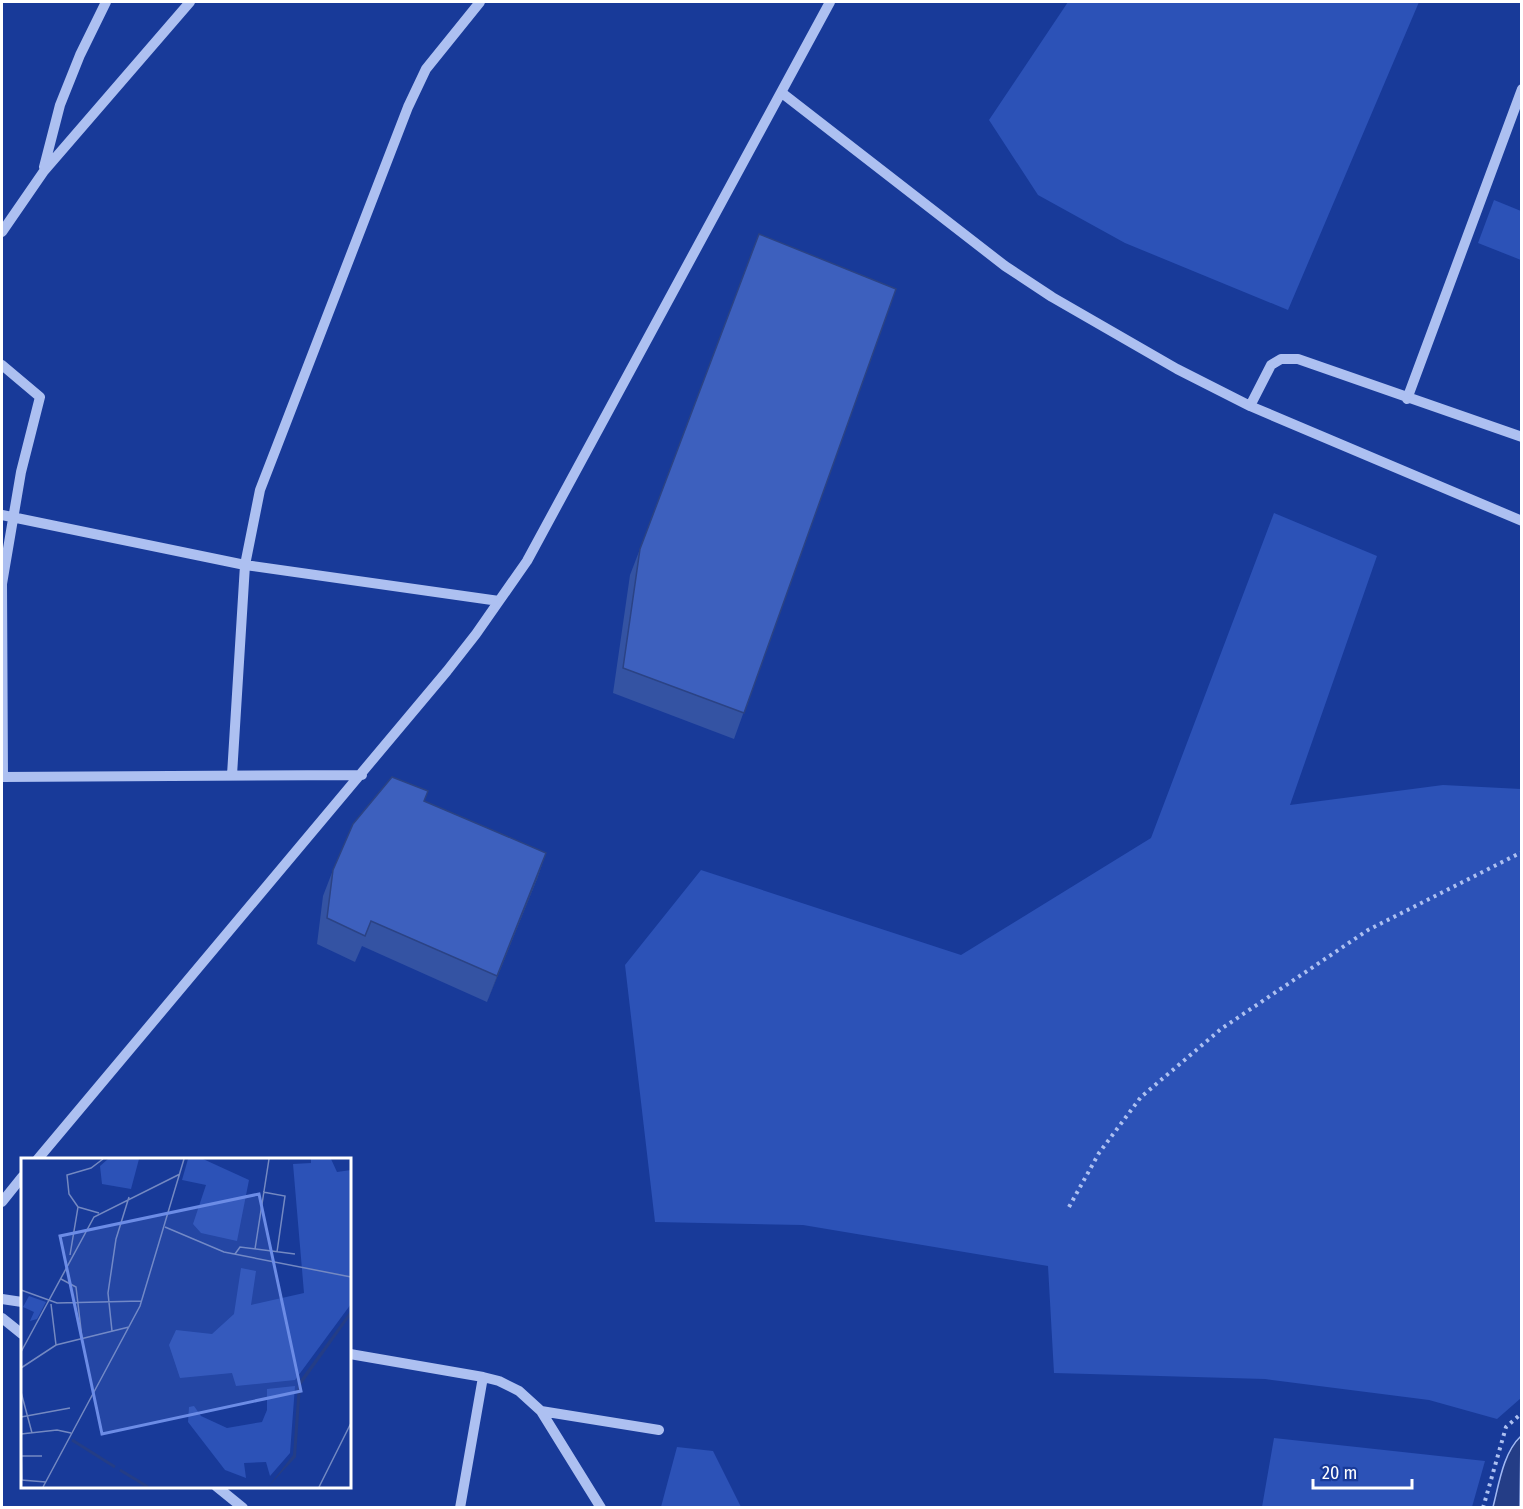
<svg xmlns="http://www.w3.org/2000/svg" width="1523" height="1509" font-family="'Fira Sans Condensed',sans-serif">
<rect width="100%" height="100%" fill="#183a99"/>
<path fill="#2c52b7" d="M 1068,2 L 1419,2 L 1288,310 L 1125,243 L 1038,195 L 989,120 Z
M 1494,200 L 1521,211 L 1521,260 L 1478,243 Z
M 1274,513 L 1377,556 L 1290,805 L 1443,785 L 1521,789 L 1521,1398 L 1497,1419 L 1429,1400 L 1265,1379 L 1054,1373 L 1048,1266 L 803,1225 L 655,1222 L 625,965 L 701,870 L 961,955 L 1151,838 Z
M 1274,1438 L 1485,1461 L 1472,1507 L 1262,1507 Z
M 677,1447 L 713,1451 L 741,1507 L 661,1507 Z"/>
<path fill="#243d86" stroke="#a0b8f3" stroke-width="1.5" d="M 1521,1436 L 1520,1507 L 1493,1507 C 1499,1484 1503,1453 1521,1436 Z"/>
<g fill="none" stroke-linecap="round" stroke-linejoin="round">
<path stroke="#adc0f1" stroke-width="4" stroke-dasharray="3 4.5" stroke-linecap="butt" d="M 1069,1207 L 1099,1153 L 1141,1097 L 1221,1029 L 1368,930 L 1522,852
M 1483,1508 L 1506,1427 L 1522,1413"/>
<path stroke="#adc0f1" stroke-width="10" d="M 782,93 L 1005,266 L 1052,297 L 1177,369 L 1250,406 L 1522,521
M 44,167 L 60,105 L 80,55 L 106,2
M 2,232 L 44,171 L 190,2
M 2,365 L 40,397 L 21,472 L 2,584 L 3,777
M 1407,399 L 1522,89
M 1250,406 L 1271,365 L 1281,359 L 1298,359 L 1522,437
M 2,515 L 245,565 L 499,601
M 232,775 L 245,565 L 260,490 L 408,107 L 426,69 L 480,2
M 2,777 L 362,775
M 37,1160 L 447,671 L 476,634 L 527,561 L 830,2
M 2,1202 L 22,1177
M 2,1299 L 22,1302
M 2,1318 L 22,1334
M 350,1354 L 483,1377 L 499,1381 L 519,1391 L 541,1411 L 601,1508
M 541,1411 L 659,1430
M 216,1486 L 243,1508
M 460,1508 L 483,1377"/>
</g>
<path fill="#3453a3" d="M 896,289 L 734,739 L 613,693 L 630,575 L 640,549 Z
M 424,801 L 546,853 L 537,879 L 487,1002 L 362,946 L 355,962 L 317,944 L 323,896 L 333,870 Z"/>
<path fill="#2b4385" d="M 546,853 L 537,879 L 487,1002 L 497,976 Z"/>
<path fill="#3d60be" stroke="#2b4385" stroke-width="1.5" d="M 759,234 L 896,289 L 744,713 L 623,668 L 640,549 Z
M 392,777 L 428,791 L 424,801 L 546,853 L 497,976 L 371,921 L 365,936 L 327,918 L 333,870 L 353,824 Z"/>
<g transform="translate(21 1158)">
<rect width="330" height="330" fill="#183a99"/>
<path d="M 87,1 L 118,1 L 110,31 L 81,26 L 79,8 ZM 167,1 L 182,1 L 228,22 L 216,83 L 180,75 L 172,66 L 185,27 L 161,22 ZM 290,1 L 310,1 L 316,14 L 330,12 L 330,146 L 274,222 L 215,228 L 211,215 L 159,220 L 148,187 L 155,172 L 191,176 L 213,156 L 220,110 L 235,113 L 230,147 L 283,135 L 272,6 L 290,5 ZM 8,138 L 25,144 L 16,161 L 9,163 L 13,154 L 2,149 ZM 274,228 L 269,295 L 249,318 L 245,304 L 223,305 L 225,320 L 204,312 L 167,264 L 168,249 L 173,248 L 180,258 L 206,270 L 241,264 L 246,252 L 246,231 Z" fill="#2c52b7"/>
<path d="M 330,152 L 330,157 L 280,227 L 275,299 L 247,329 L 272,297 L 277,225 Z" fill="#243d86"/>
<path fill="none" stroke="#243d86" stroke-width="3" d="M 51,282 L 94,309M 99,312 L 127,329"/>
<path fill="none" stroke="#7489c2" stroke-width="1.5" d="M 242,34 L 264,38 L 256,94M 57,49 L 78,55M 144,69 L 203,94 L 330,119M 234,91 L 248,1M 214,96 L 219,89 L 274,96M 49,97 L 57,49 L 48,36 L 46,17 L 70,10 L 82,1M 40,121 L 55,129 L 61,180M 0,132 L 36,145 L 121,143M 30,146 L 35,187M 91,173 L 87,135 L 95,81 L 108,39M 0,194 L 73,59 L 159,16M 0,210 L 35,187 L 108,169M 0,234 L 11,275M 0,259 L 49,250M 0,276 L 36,272 L 50,275M 0,276 L 1,322M 0,298 L 21,298M 0,322 L 25,324M 22,329 L 119,148 L 163,1M 298,329 L 330,265"/>
<path fill="#6c8ce6" fill-opacity="0.15" stroke="#6c8ce6" stroke-width="3" d="M 238,36 L 280,233 L 81,276 L 39,78 Z"/>
<rect width="330" height="330" fill="none" stroke="#fff" stroke-width="3"/>
</g>
<rect width="1523" height="1509" fill="none" stroke="#ffffff" stroke-width="6"/>
<path d="M1313 1479v9h99v-9" fill="none" stroke="#ffffff" stroke-width="3"/>
<text x="1322" y="1479" font-size="18" fill="#ffffff" stroke="#183a99" stroke-width="4.5" paint-order="stroke">20 m</text>
</svg>
